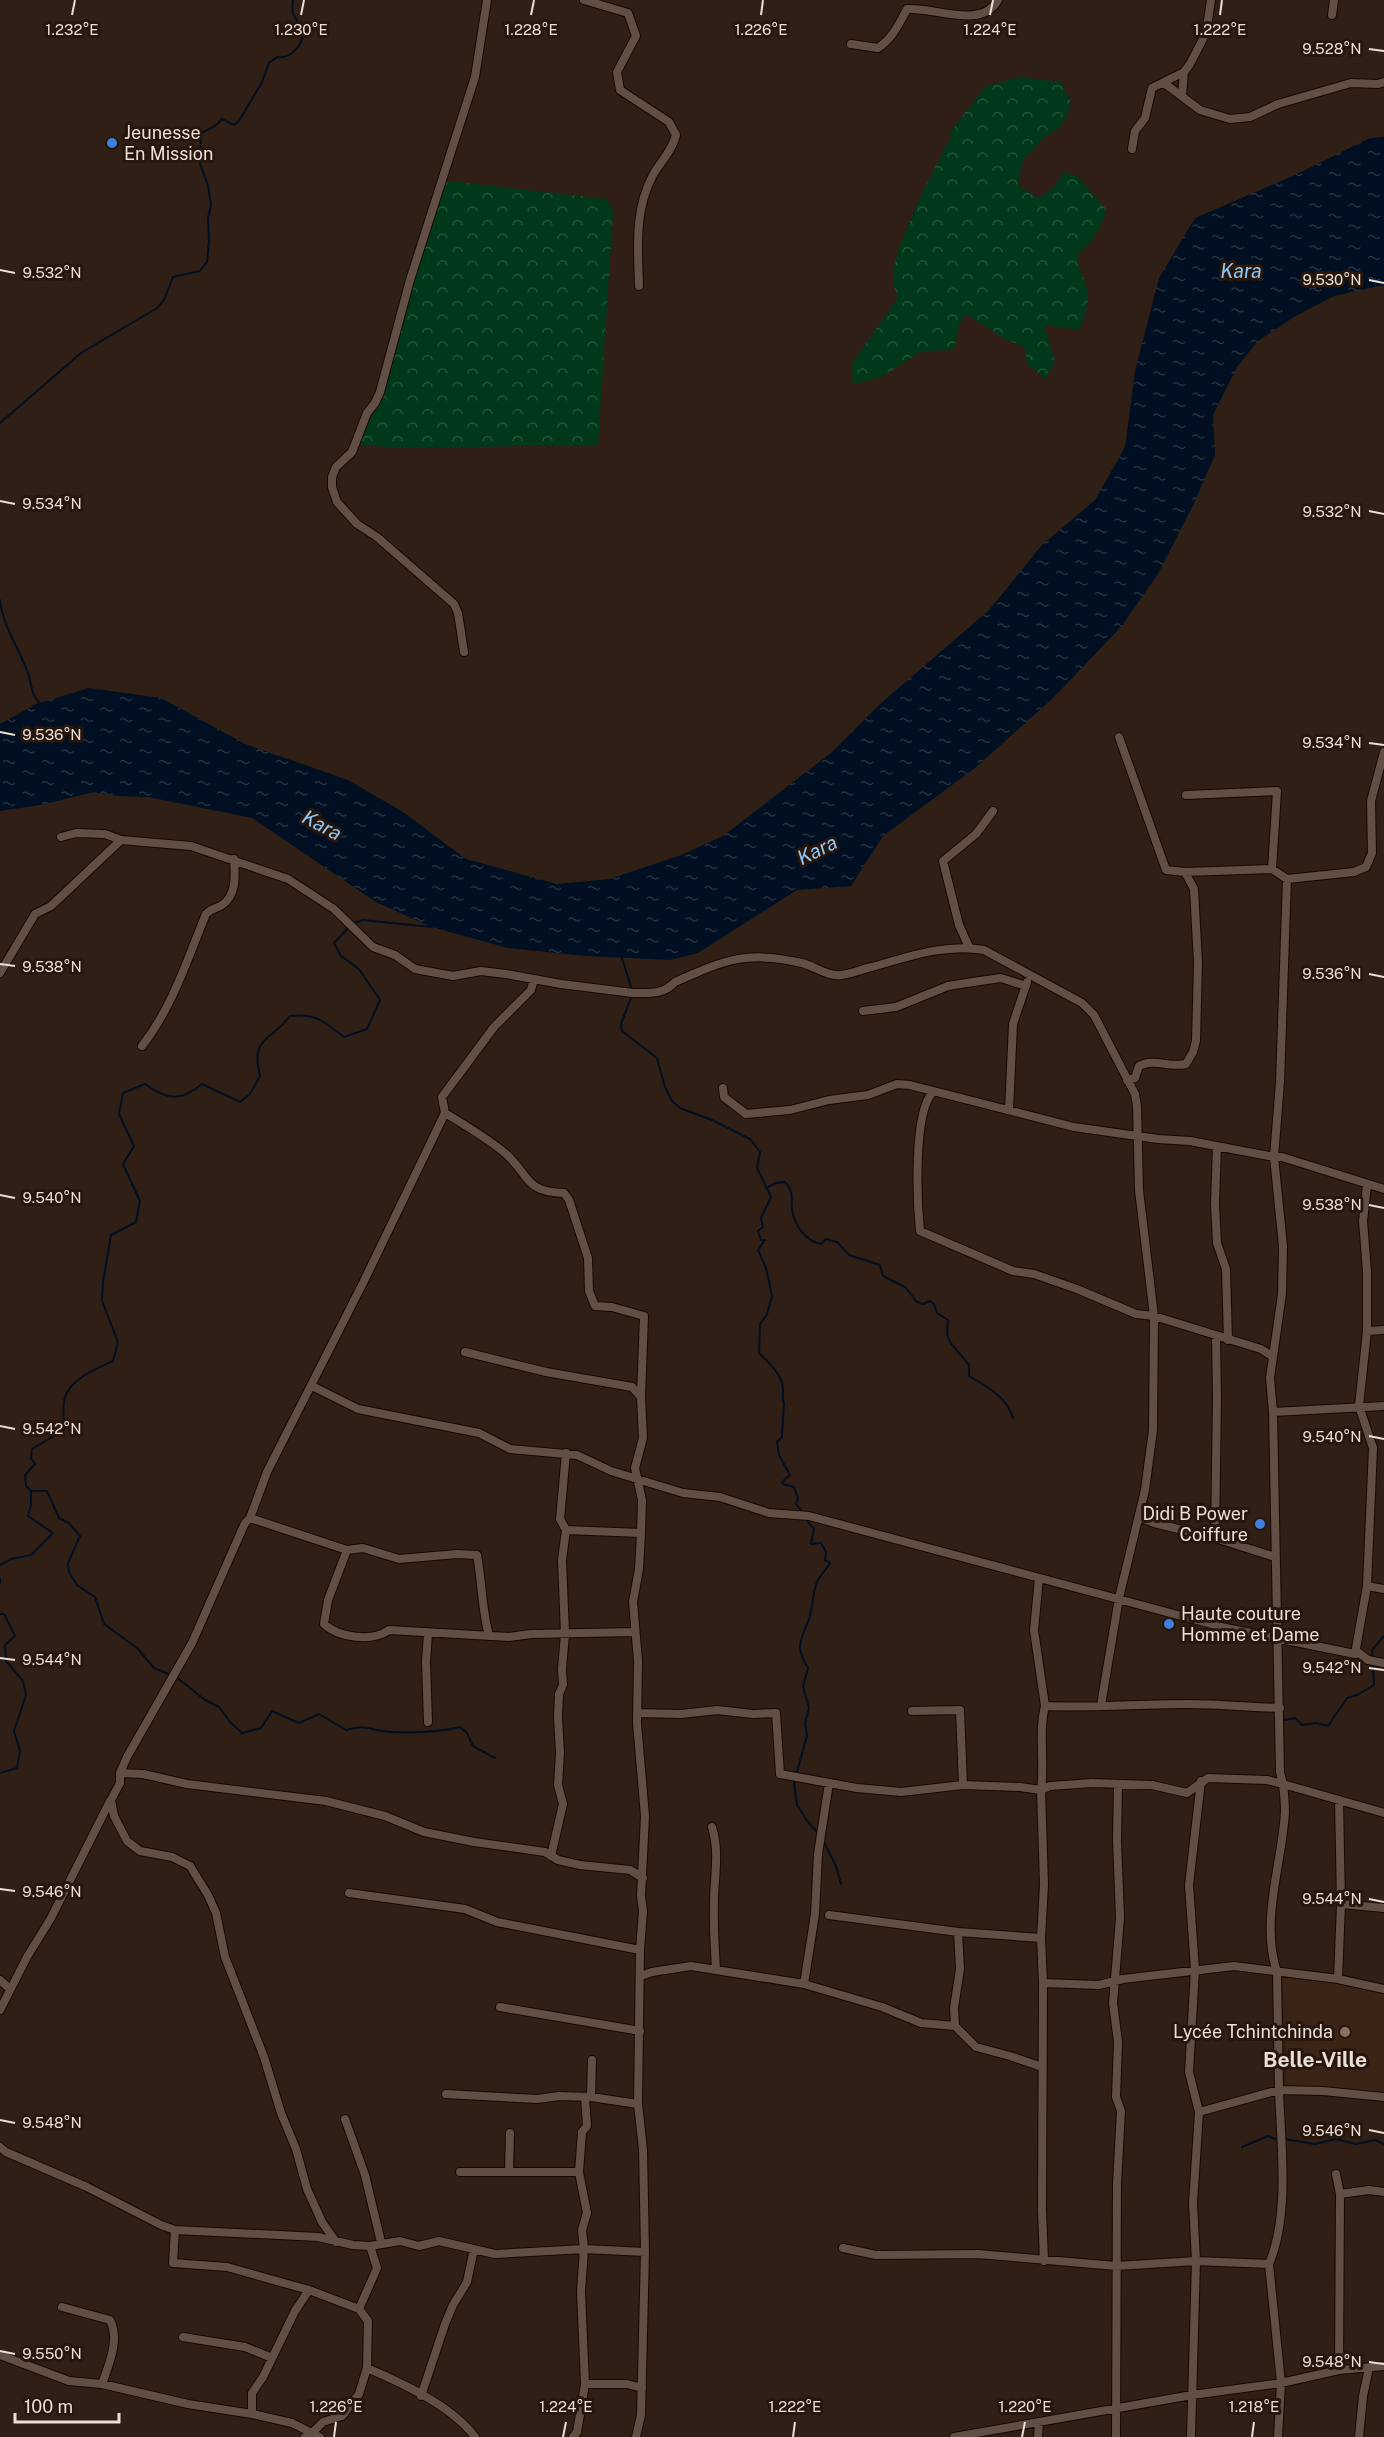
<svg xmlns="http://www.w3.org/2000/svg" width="1384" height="2437" font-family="'Public Sans',sans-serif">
<defs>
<pattern id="forest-crowns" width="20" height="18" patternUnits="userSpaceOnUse" patternTransform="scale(1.5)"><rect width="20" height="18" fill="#00381b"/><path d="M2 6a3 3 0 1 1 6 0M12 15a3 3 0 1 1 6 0" fill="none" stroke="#25543b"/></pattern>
<pattern id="water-ripples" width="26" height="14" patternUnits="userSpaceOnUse" patternTransform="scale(1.5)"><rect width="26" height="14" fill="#000f21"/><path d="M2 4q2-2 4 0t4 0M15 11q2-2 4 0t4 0" fill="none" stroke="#253240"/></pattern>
</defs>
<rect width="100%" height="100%" fill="#301f15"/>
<path fill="#3b2416" d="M 1282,1974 L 1336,1981 L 1384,1992 L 1384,2095 L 1287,2089 Z"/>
<path fill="url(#forest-crowns)" d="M 1019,77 L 1061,82 L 1071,103 L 1063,124 L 1041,141 L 1023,160 L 1018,186 L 1039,198 L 1054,187 L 1064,172 L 1078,177 L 1106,209 C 1101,228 1094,240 1079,252 C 1076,274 1083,271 1087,289 C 1090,304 1084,317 1079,330 L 1044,325 L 1055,361 L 1046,379 L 1027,364 L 1025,347 L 1005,339 L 966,314 L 959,325 L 954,349 L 920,352 L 881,377 L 853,384 L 852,363 L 898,298 C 897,292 893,285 893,280 C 891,250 936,165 951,137 L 949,134 L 985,87 Z
M 449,181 L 607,199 L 613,212 L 598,445 L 401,448 L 361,445 L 368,415 L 377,404 L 443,184 Z"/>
<path fill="url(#water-ripples)" d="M 1384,137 L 1384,285 L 1334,296 L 1294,317 L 1258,341 L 1237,367 L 1213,415 L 1215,455 L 1195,501 L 1158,574 L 1121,627 L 1053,698 L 975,768 L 883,836 L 851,886 L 797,890 L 698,953 L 670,960 L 586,956 L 508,948 L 431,927 L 376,902 L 252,818 L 148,797 L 118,796 L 94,792 L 41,805 L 0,811 L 0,724 L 36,704 L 89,688 L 161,698 L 245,744 L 348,780 L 403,812 L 466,859 L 557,884 L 610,879 L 681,855 L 723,836 L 832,752 L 880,704 L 989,610 L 1042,545 L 1095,500 L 1125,447 L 1135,371 L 1159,278 L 1195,218 L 1295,175 L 1370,138 Z"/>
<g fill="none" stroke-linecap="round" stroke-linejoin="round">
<path stroke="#000f21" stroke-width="2" d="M 0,423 L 81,353 L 157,308 L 164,300 L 173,277 L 200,271 L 207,262 L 209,241 L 208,218 L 211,205 L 208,185 L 200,164 L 201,133 L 215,126 L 222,119 L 234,125 L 239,121 L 262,82 L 269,63 L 277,57 C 291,59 307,43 301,28 C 295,15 291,17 293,0
M 0,600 C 3,628 21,651 29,676 C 33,691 30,691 41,705
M 621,955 L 632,990
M 632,995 L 621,1024 L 622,1031 L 657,1058 L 665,1087 L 672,1101 L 680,1108 L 712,1120 L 750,1139 L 760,1152 L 757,1168 L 771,1197 L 761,1218 L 763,1227 L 758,1231 L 761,1240 L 765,1240 L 758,1250 L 766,1268 L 772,1296 L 767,1314 L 760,1324 L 759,1353 C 768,1362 783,1375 783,1389 C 784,1396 781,1397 784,1403 L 782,1437 L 777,1442 L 779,1455 L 790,1475 L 782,1482 L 783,1484 L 794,1487 L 798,1498 L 796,1504 L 803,1513
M 766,1188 L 776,1183 L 785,1182 C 794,1191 791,1197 792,1209 C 794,1226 806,1241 821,1244 L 826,1239 L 837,1242 L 849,1255 L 880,1265 L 883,1276 L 905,1287 L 917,1302 L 923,1304 L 930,1301 L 934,1304 L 937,1313 L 948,1320 L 947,1334 L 950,1342 L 969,1365 L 969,1376 C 987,1387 1006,1396 1013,1418
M 33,1491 L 47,1491 L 59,1518 L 69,1523 L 80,1536 L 68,1563 L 69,1572 L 77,1585 L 95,1597 L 104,1624 L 137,1648 L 154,1668 L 171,1675
M 805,1518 L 814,1529 L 811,1544 L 821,1543 L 826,1552 L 825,1560 L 830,1563 C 826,1570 820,1575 817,1582 C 812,1594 813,1608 809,1619 C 801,1641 794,1645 808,1668 L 803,1687 L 809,1708 L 805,1723 L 807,1736 L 794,1782 L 797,1805 L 808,1822 L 819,1834
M 0,1565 L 11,1559 L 31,1555 L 53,1533 L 28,1516 L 31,1505 L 31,1491 L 26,1486 L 25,1475 L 35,1464 L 31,1458 L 32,1449 L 64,1430 C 64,1421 62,1407 65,1397 C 70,1379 98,1368 113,1361 L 118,1342 L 102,1301 L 103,1282 L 111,1235 L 136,1222 L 140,1201 L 123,1164 L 134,1146 L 119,1114 L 123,1093 L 145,1084 C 167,1100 181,1102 202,1084 L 240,1102 L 250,1094 L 260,1076 C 250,1036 270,1043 290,1016 C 317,1013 324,1022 344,1037 L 367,1029 L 380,1000 L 359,969 L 341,956 L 334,943 L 352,924 L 363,920 L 431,927
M 0,1578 L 0,1583
M 0,1614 L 4,1614 L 15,1636 L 5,1645 L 6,1661 L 23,1681 L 26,1695 L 14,1731 L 20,1751 L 17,1768 L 0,1773
M 176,1677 L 205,1700 L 219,1707 L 230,1722 L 242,1733 L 261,1728 L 272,1711 L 299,1723 L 319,1714 L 346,1730 C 365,1725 365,1728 383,1731 C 404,1734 440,1732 460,1727 L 467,1733 L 473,1746 L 495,1758
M 1284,1720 L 1295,1718 L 1302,1725 L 1316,1723 L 1328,1726 L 1347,1698 L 1357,1695 L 1374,1685 L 1372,1650 L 1384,1636
M 823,1840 L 836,1866 L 841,1884
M 1284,2139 L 1315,2144 L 1336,2139 L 1356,2144 L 1375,2140 L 1384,2144
M 1242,2147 L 1268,2136 L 1278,2140"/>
<g stroke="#170802" stroke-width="10">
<path id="minor" d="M 584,0 L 628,13 L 636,36 L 617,72 L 620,90 L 669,122 L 676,135 C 672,151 661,161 653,175 C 634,210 638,248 639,286
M 1332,15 L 1334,0
M 851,44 L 878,48 C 893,38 899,24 907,9 C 936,7 981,30 998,0
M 1164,83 L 1200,110 L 1230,119 L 1250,117 L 1278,104 L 1351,83 L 1378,84 L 1384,82
M 1182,96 L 1184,72 L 1190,64 L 1206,33 L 1211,0
M 1132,149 L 1135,131 L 1145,118 L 1152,88 L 1184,72
M 464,652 L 458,613 L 454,604 L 377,537 L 357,524 L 337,502 L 332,487 L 332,477 L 336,467 L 352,452 L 367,413 L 375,403 L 380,392 L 410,280 L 475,77 L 487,0
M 1119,737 L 1166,870 L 1185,872 L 1272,869 L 1287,879 L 1280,1082 L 1274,1157 L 1283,1246 L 1282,1294 L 1270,1378 L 1273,1412 L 1280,1772 L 1283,1784 L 1384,1813
M 1186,795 L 1277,791 L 1272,869
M 61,837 L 76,833 L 105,834 L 121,840 L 191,846 L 288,879 L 334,909 L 373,947 L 395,955 L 415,969 L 453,976 L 481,971 L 506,974 L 561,984 L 633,993 C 649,993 663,995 675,982 C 725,960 746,950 802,963 C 814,966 828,977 841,975 C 851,974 862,969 872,967 C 907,957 946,943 984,950 L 1082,1003 L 1094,1015 L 1135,1094 L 1137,1106 L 1139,1190 L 1154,1316 L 1153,1430 L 1145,1490 L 1119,1598 L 1101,1705
M 1287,879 L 1354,872 L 1366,867 L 1372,853 L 1371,801 L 1384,752
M 969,947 L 959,925 L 943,861 L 976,834 L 993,811
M 0,973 L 35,914 L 51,906 L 121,840
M 863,1011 L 896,1007 L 948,986 L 973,982 L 1001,978 L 1026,986
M 142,1046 C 173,1006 187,960 206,914 C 213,907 216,909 222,905 C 237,895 235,875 234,859
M 1127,1080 L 1135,1078 L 1139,1066 C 1154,1058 1169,1068 1186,1064 L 1193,1052 L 1196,1041 L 1198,963 L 1194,889 L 1185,872
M 723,1088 L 724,1097 L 746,1114 L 790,1110 L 829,1100 L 868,1095 L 897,1084 L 910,1085 L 1074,1127 L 1158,1139 L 1190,1141 L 1274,1157 L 1282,1157 L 1384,1189
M 933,1092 C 913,1112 917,1202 920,1231 L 1013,1271 L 1034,1274 L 1077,1289 L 1136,1314 L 1154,1316 L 1261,1349 L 1273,1357
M 1009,1110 L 1013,1024 L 1027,982
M 445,1113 C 465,1125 487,1138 505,1153 C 530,1175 524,1192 564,1193 L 569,1200 L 588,1258 L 589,1291 L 595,1306 L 612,1307 L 644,1316 L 641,1397
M 1217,1146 L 1215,1204 L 1217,1243 L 1226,1269 L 1228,1340
M 1367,1331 L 1367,1271 L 1363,1221 L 1367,1185
M 465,1352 L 546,1372 L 632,1387 L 641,1397 L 643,1438 L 635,1468 L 642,1500 L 641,1533 L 639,1569 L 633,1602 L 638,1661 L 637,1723 L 645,1816 L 641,1896 L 643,1911 L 640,1950 L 638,2104 L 643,2149 L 645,2252 L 641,2415 L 636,2437
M 312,1386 L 358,1409 L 479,1433 L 510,1449 L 577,1455 L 611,1471 L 683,1493 L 720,1497 L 769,1513 L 809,1516 L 1226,1628 L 1355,1654 L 1367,1586 L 1373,1448 L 1359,1406 L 1367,1331 L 1384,1330
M 1273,1412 L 1384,1406
M 1139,1517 L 1154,1523 L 1215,1538 L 1275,1557
M 250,1518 L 347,1550 L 363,1548 L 399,1559 L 457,1554 L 477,1555 C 482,1581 482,1612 489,1635
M 566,1530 L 560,1519 L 566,1453
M 1215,1538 L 1217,1397 L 1216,1336
M 347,1550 L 328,1600 L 324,1624 C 339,1638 372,1642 389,1630 L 509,1637 L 531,1634 L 635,1632
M 1039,1578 L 1034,1630 L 1045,1706 C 1038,1733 1045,1762 1041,1790 L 1044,1885 L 1041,1938 L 1043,1983 L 1042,2210 L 1044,2261
M 1367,1586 L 1384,1589
M 1355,1654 L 1359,1653 L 1368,1660 L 1384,1663
M 1045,1706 C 1092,1708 1140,1704 1187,1704 C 1218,1704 1249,1707 1280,1708
M 912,1711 L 960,1710 L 963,1785
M 637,1713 L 681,1714 L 717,1710 L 753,1714 L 776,1713 L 780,1774 L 857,1788 L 901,1792 L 963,1785 L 1020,1787 L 1041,1790 L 1050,1786 L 1092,1783 L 1152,1785 L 1187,1793 L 1208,1778 L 1267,1780 L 1283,1784 C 1284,1793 1285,1803 1285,1812 C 1282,1864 1260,1921 1277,1972 C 1278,2011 1278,2051 1279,2091 C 1281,2144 1290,2215 1269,2264
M 428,1722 L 426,1662 L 428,1633
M 120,1773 L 143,1774 L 187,1784 L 326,1801 L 385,1816 L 424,1832 L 474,1842 L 545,1852 L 558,1860 L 580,1865 L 630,1870 L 643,1878
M 712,1827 C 720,1853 714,1877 714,1903 C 713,1925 715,1948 716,1970
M 551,1856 L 563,1804 L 558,1785 L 560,1753 L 558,1717 L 559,1694 L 563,1685 L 562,1669 L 565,1634 L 562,1560 L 566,1530 L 641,1533
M 349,1893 L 465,1909 L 497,1922 L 640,1950
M 1341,1904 L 1384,1908
M 829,1915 L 958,1932 L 1041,1938
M 958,1932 L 960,1969 L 954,2008 L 955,2026 L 976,2047 L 1010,2056 L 1042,2067
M 641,1976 L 652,1972 L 691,1966 L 716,1970 L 804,1984 L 882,2007 L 921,2023 L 955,2026
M 1338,1979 L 1341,1904 L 1339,1800
M 0,1980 L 10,1989
M 1043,1983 L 1099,1985 L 1123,1979 L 1234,1966 L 1338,1979 L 1384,1989
M 804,1984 L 815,1914 L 818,1854 L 829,1783
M 500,2007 L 640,2031
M 0,2010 L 27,1957 L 51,1918 L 110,1801
M 446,2094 L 537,2099 L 559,2096 L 591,2097 L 638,2104
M 591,2097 L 592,2060
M 1199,2112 L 1189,2072 L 1195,1970 L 1189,1885 L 1201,1781
M 345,2119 L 365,2175 L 381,2242
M 0,2147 L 6,2152 L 87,2187 L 161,2225 L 175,2230 L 318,2237 L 353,2245 L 370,2246 L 400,2241 L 419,2246 L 439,2241 L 495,2254 L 584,2249 L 645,2252
M 509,2170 L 510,2133
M 460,2172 L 579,2172
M 1336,2174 L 1340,2194 L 1339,2370
M 1340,2194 L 1369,2190 L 1384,2192
M 175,2230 L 173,2263 L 227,2267 L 309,2290 L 359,2309 L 368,2321 L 367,2368 L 359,2394 L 342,2416 L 323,2422 L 313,2432 L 305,2437
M 336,2242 L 322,2222 L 307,2189 L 296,2149 L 281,2113 L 264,2057 L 225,1957 L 216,1913 L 208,1895 L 190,1866 L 172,1857 L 140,1851 L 127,1841 L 114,1816 L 111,1800 L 120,1783 L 120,1773 L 127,1757 L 192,1643 L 245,1523 L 250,1518 L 267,1472 L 364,1281 L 445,1113 L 442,1097 L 494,1027 L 531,990 L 534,979
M 843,2248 L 876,2255 L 978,2254 L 1116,2266 L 1196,2261 L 1269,2264 L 1281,2383 L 1278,2437
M 62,2307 L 110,2320 C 120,2340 109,2364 102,2384
M 359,2309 L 377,2268 L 370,2246
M 183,2337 L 245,2347 L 272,2358
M 0,2355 L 69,2381 L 102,2384 L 188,2404 L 252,2414 L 292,2423 L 320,2437
M 367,2368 C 402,2383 452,2406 475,2437
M 585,2384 L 627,2384 L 642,2388
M 421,2396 L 445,2324 L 453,2305 L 467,2282 L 474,2249
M 252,2414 L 252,2393 L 263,2377 L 295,2311 L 309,2290
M 573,2437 L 577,2432 L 585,2384 L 581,2292 L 584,2249 L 582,2230 L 587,2213 L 579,2172 L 582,2132 L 587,2126 L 585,2097
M 954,2437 L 1192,2395 L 1281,2383 L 1339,2370 L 1384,2366
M 1038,2437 L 1039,2422
M 1116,2437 L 1117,2183 L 1121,2111 L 1116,2097 L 1118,2042 L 1113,2003 L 1120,1918 L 1117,1840 L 1118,1784
M 1191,2437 L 1196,2261 L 1193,2203 L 1199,2112 L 1279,2090 L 1323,2091 L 1384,2097
M 1359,2437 L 1363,2396 L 1369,2368"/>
</g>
<use href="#minor" stroke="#624f43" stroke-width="8"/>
</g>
<path fill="none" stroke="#eaded7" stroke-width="2" d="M 72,15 L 75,0M 301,15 L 304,0M 531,15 L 534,0M 761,15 L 763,0M 990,15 L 993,0M 1220,15 L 1222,0M 1369,49 L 1384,51M 0,270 L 15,273M 1369,280 L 1384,283M 0,501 L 15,504M 1369,511 L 1384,514M 0,732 L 15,735M 1369,743 L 1384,745M 0,964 L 15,966M 1369,974 L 1384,977M 0,1195 L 15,1198M 1369,1205 L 1384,1208M 0,1426 L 15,1429M 1369,1436 L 1384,1439M 0,1658 L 15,1660M 1369,1668 L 1384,1670M 0,1889 L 15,1891M 1369,1899 L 1384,1902M 0,2120 L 15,2123M 1369,2130 L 1384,2133M 0,2351 L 15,2354M 1369,2362 L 1384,2364M 334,2437 L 336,2422M 563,2437 L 566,2422M 793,2437 L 795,2422M 1022,2437 L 1025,2422M 1252,2437 L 1254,2422"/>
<g fill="#3f7fe0" stroke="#26160c" stroke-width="2">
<circle cx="112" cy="143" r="6"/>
<circle cx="1260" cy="1524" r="6"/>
<circle cx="1169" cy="1624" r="6"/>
</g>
<circle fill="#8d6e63" stroke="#26160c" stroke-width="2" cx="1345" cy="2032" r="6"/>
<g text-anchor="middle" stroke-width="6" stroke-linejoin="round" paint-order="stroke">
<g font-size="18" fill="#eaded7" stroke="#26160c" text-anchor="start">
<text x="124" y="139">Jeunesse<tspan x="124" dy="21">En Mission</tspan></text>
<text x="1248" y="1520" text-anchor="end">Didi B Power<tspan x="1248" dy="21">Coiffure</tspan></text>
<text x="1181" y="1620">Haute couture<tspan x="1181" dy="21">Homme et Dame</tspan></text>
<text x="1333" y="2038" text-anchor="end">Lycée Tchintchinda</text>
</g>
<g font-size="20" font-style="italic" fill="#8ec7f8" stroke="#26160c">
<text x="1241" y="278">Kara</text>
<text transform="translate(322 825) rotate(28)" y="7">Kara</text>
<text transform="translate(817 850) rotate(-26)" y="7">Kara</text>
</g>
<g font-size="21" font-weight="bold" fill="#eaded7" stroke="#26160c">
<text x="1315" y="2067">Belle-Ville</text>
</g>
</g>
<g font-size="15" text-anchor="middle" fill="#eaded7" stroke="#26160c" stroke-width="6" stroke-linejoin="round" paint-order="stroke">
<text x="301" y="35">1.230°E</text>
<text x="72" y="35">1.232°E</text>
<text x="531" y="35">1.228°E</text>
<text x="761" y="35">1.226°E</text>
<text x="990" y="35">1.224°E</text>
<text x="1220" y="35">1.222°E</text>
<text x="1332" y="54">9.528°N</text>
<text x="52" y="278">9.532°N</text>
<text x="1332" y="285">9.530°N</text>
<text x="52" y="509">9.534°N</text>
<text x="1332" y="517">9.532°N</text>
<text x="52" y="740">9.536°N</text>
<text x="1332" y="748">9.534°N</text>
<text x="52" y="972">9.538°N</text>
<text x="1332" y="979">9.536°N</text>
<text x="52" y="1203">9.540°N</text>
<text x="1332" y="1210">9.538°N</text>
<text x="52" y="1434">9.542°N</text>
<text x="1332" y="1442">9.540°N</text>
<text x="52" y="1665">9.544°N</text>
<text x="1332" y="1673">9.542°N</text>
<text x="52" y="1897">9.546°N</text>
<text x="1332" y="1904">9.544°N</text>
<text x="52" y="2128">9.548°N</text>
<text x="1332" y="2136">9.546°N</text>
<text x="52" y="2359">9.550°N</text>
<text x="1332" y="2367">9.548°N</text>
<text x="336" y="2412">1.226°E</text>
<text x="566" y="2412">1.224°E</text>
<text x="795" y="2412">1.222°E</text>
<text x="1025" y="2412">1.220°E</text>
<text x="1254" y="2412">1.218°E</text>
</g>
<path d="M15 2413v9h104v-9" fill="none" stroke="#eaded7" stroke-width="3"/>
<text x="24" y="2413" font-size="18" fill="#eaded7" stroke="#26160c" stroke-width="4.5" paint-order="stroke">100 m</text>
</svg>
